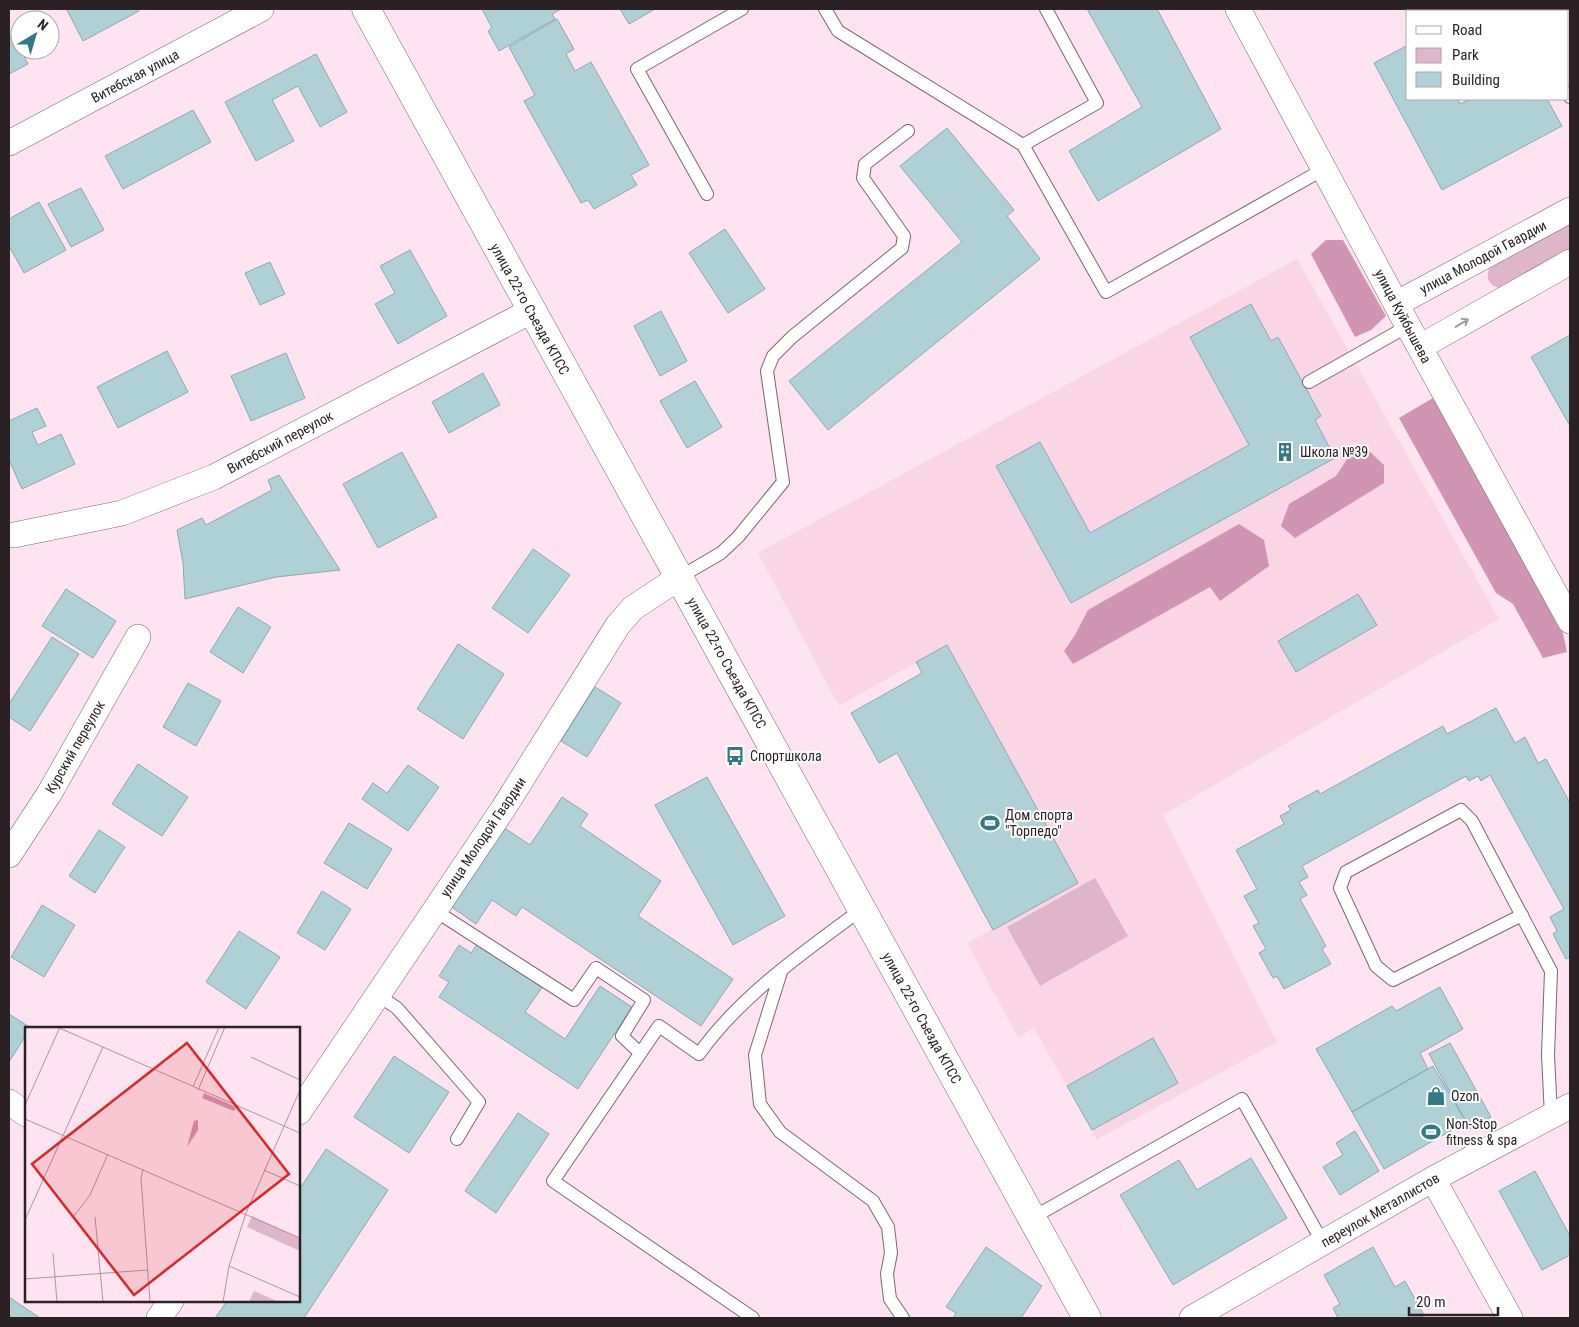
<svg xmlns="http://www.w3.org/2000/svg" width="1579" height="1327" font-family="'Roboto Condensed',sans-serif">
<rect width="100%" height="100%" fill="#ffe3f0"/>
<path fill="#f9d5e6" d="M 1297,259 L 1499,619 L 1163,815 L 1277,1042 L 1096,1140 L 1092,1130 L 1034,1028 L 1018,1037 L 967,943 L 1078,883 L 947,645 L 839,706 L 758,553 Z"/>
<path fill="#dfb5c9" d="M 1570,221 L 1570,254 L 1501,289 C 1488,285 1485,278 1490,266 Z
M 1095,878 L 1128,936 L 1040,986 L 1007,927 Z"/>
<path fill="#d095b2" d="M 1326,240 L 1343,240 L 1386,316 L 1371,330 L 1355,337 L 1311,254 Z
M 1433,398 L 1562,629 L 1567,652 L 1543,658 L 1513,604 L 1496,593 L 1399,418 Z
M 1369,451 L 1384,465 L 1384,483 L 1295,538 L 1281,526 L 1289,504 L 1336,476 L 1347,459 Z
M 1239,524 L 1264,540 L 1269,566 L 1220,601 L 1210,587 L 1073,664 L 1064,651 L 1075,635 L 1088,610 Z"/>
<path fill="#b0d0d7" stroke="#8aa9af" d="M 70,9 L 138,9 L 139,11 L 83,41 L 67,10 Z
M 482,9 L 561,9 L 552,14 L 555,19 L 499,51 L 488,31 L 492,28 Z
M 620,9 L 655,9 L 629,24 Z
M 1087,9 L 1157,9 L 1221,129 L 1098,201 L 1069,151 L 1142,107 Z
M 557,19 L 574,49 L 566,54 L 575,71 L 591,62 L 649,165 L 631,175 L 637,185 L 594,209 L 588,200 L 581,203 L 524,101 L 535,95 L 509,47 Z
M 13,35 L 28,64 L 9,74 L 9,37 Z
M 1408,45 L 1408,99 L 1458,99 L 1460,104 L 1471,99 L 1547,99 L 1562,126 L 1442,190 L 1374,63 Z
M 316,54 L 347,112 L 320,127 L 298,86 L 272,100 L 294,141 L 256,161 L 225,102 Z
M 193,110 L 211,142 L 123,189 L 105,156 Z
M 947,128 L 1014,210 L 1007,216 L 1040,259 L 828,430 L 789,381 L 962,242 L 900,166 Z
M 81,188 L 104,230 L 71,247 L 48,204 Z
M 39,202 L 66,250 L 24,273 L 9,246 L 9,219 Z
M 725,229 L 765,289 L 728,313 L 689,253 Z
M 410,250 L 447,316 L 398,344 L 375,304 L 395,293 L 380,266 Z
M 270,262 L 285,294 L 260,305 L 245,273 Z
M 1251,304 L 1271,341 L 1278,337 L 1321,416 L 1315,420 L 1335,458 L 1071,603 L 996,466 L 1040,442 L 1090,533 L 1249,445 L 1190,337 Z
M 661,311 L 687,361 L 660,376 L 634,326 Z
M 1570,335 L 1570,426 L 1531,357 Z
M 167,351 L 188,392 L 118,428 L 97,387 Z
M 286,353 L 305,398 L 251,421 L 231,376 Z
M 483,373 L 500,405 L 449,433 L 432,402 Z
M 695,381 L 722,427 L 687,448 L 660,401 Z
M 37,408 L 46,426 L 32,432 L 38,445 L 61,434 L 75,464 L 22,489 L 9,460 L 9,421 Z
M 402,452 L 437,517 L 378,548 L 343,484 Z
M 279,475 L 340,570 L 276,577 L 185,599 L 183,563 L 177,530 L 202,518 L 206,525 L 272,490 L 268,480 Z
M 533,549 L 570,575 L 528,633 L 492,608 Z
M 66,589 L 116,621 L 93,658 L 42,626 Z
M 1358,594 L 1377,625 L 1296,672 L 1278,641 Z
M 238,607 L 271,627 L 243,673 L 210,652 Z
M 52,637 L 79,654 L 30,731 L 9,717 L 9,704 Z
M 458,644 L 504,674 L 463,739 L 417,709 Z
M 947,645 L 1078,883 L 993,930 L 897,753 L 879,763 L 851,713 L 922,673 L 916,662 Z
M 188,683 L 221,701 L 196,746 L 163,727 Z
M 595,687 L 621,703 L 587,757 L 561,741 Z
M 1496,708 L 1515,743 L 1525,737 L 1538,763 L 1546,759 L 1570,803 L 1570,957 L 1566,959 L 1553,934 L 1557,931 L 1550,917 L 1564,909 L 1490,775 L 1481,781 L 1478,776 L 1469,781 L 1466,776 L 1302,866 L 1308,877 L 1299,882 L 1307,895 L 1300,899 L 1326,946 L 1322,949 L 1331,964 L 1284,989 L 1277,976 L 1273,978 L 1259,953 L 1266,949 L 1253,926 L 1259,923 L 1244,896 L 1257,889 L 1236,850 L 1284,824 L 1280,816 L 1291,810 L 1288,806 L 1318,790 L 1320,794 L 1443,726 L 1447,734 Z
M 138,764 L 188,797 L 162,836 L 112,804 Z
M 408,765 L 439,787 L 408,831 L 362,799 L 373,783 L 387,793 Z
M 707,777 L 785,916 L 733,945 L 655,805 Z
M 562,797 L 588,814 L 580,826 L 661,881 L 638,916 L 733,979 L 701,1026 L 522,907 L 516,916 L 492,900 L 476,924 L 450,906 L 503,827 L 530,845 Z
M 349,823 L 392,849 L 367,889 L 324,863 Z
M 99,830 L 125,847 L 95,893 L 69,876 Z
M 322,891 L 351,909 L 325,950 L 297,933 Z
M 42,905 L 75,925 L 44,977 L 11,957 Z
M 239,931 L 280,957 L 246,1009 L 206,982 Z
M 478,943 L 543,986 L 525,1012 L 565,1039 L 600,986 L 632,1007 L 578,1089 L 439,997 L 449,982 L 439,976 L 459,945 L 471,953 Z
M 1440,987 L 1463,1029 L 1420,1053 L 1428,1069 L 1352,1112 L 1316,1049 L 1392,1006 L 1396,1011 Z
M 9,1014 L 31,1028 L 26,1028 L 26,1035 L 9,1062 Z
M 1153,1038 L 1178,1083 L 1092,1130 L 1067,1086 Z
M 1450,1043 L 1491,1117 L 1470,1129 L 1429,1054 Z
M 394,1056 L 449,1092 L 409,1153 L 354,1117 Z
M 1433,1066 L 1466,1122 L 1384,1169 L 1352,1112 Z
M 518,1113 L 549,1134 L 496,1213 L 465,1191 Z
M 1355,1131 L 1379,1171 L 1340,1195 L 1323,1167 L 1343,1155 L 1336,1143 Z
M 326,1149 L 388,1190 L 304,1318 L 215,1318 L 227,1301 L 299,1301 L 299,1190 Z
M 1251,1158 L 1287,1218 L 1173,1285 L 1120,1195 L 1179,1160 L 1197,1190 Z
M 1535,1171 L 1570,1236 L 1570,1255 L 1542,1270 L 1499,1191 Z
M 986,1247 L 1042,1286 L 1021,1318 L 953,1318 L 956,1313 L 946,1307 Z
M 1373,1247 L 1395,1287 L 1405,1281 L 1424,1315 L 1419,1318 L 1338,1318 L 1333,1308 L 1340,1304 L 1324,1275 Z
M 9,1297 L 40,1318 L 9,1318 Z"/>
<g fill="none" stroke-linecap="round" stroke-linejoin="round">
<g stroke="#7d6571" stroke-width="14">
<path id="lane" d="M 825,9 L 838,31 L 1023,145 L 1106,292 L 1324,169
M 1535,11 L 1539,9
M 1568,93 L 1570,97
M 1023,145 L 1097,103 L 1046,9
M 707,194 L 637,69 L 742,9
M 1309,382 L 1408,326
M 680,577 L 721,553 L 738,537 L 783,482 L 767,371 L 773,356 L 792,337 L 902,248 L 904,236 L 863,178 L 865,164 L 908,131
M 434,910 L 574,1000 L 596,968 L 644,1000 L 622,1036 L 640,1053
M 1522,915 L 1393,980 L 1376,966 L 1340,888 L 1346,872 L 1461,810 L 1472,821 L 1551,971 L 1548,1055 L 1551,1116
M 781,972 L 755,1055 L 760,1104 L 780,1132 L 873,1201 L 888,1227 L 891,1253 L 887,1274 L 890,1299 L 903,1318
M 376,994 L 397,1008 L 479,1102 L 457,1139
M 1032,1218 L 1242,1099 L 1323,1243
M 753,1318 L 553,1181 L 659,1026 L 699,1054 C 740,996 805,951 862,909"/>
</g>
<g stroke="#7d6571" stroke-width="26">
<path id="street" d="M 1238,9 L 1408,326 L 1570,621
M 9,143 L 261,9
M 1396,304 L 1570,210
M 1420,347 L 1570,262
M 14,535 L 122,513 L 214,477 L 531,311
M 9,855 L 49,794 L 138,637
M 9,1102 L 26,1114
M 299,1112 L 503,809 L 618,625 L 633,608 L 680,577
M 1433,1179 L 1510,1318
M 159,1318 L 171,1301
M 1192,1318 L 1433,1179 L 1570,1106"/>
</g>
<g stroke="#7d6571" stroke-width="29">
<path id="primary" d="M 366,9 L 1087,1318"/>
</g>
<use href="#lane" stroke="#fff" stroke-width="12"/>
<use href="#street" stroke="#fff" stroke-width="25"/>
<use href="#primary" stroke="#fff" stroke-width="28"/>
</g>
<defs><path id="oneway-shaft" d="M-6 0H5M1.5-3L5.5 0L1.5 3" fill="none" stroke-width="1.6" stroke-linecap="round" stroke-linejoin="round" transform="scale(1.25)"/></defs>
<use stroke="#a09c9d" href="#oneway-shaft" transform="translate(1462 323) rotate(-31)"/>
<defs>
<g id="building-bare" transform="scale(1.5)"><path d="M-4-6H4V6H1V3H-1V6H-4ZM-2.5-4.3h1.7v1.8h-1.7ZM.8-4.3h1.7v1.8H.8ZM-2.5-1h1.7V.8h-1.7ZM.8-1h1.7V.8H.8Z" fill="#327885" stroke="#fff" stroke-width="2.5" paint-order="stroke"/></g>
<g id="bus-bare" transform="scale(1.5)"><path d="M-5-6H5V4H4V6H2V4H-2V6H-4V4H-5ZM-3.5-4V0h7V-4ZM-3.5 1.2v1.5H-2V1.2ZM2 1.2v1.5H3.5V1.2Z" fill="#327885" stroke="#fff" stroke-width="2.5" paint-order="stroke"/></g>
<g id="stadium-bare" transform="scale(1.5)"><path d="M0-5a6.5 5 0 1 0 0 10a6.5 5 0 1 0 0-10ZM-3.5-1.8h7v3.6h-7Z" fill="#327885" stroke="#fff" stroke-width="2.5" paint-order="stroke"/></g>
<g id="shop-bare" transform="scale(1.5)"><path d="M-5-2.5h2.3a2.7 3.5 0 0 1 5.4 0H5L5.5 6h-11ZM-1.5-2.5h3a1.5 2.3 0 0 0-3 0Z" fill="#327885" stroke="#fff" stroke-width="2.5" paint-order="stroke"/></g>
</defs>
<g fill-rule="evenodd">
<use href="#building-bare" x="1285" y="452"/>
<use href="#bus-bare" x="735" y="756"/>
<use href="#stadium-bare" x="990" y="823"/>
<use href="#shop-bare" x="1436" y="1096"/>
<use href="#stadium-bare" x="1431" y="1132"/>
</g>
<g text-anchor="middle" stroke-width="4" stroke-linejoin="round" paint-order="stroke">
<g font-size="14" fill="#2c2226" stroke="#fff">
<text transform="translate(135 76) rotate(-28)" y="5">Витебская улица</text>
<text transform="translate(1483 257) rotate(-28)" y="5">улица Молодой Гвардии</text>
<text transform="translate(530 309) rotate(61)" y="5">улица 22-го Съезда КПСС</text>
<text transform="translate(1403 316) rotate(62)" y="5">улица Куйбышева</text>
<text transform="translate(280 442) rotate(-28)" y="5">Витебский переулок</text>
<text transform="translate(727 663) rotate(61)" y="5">улица 22-го Съезда КПСС</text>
<text transform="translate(75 747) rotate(-60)" y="5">Курский переулок</text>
<text transform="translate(483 837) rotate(-56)" y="5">улица Молодой Гвардии</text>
<text transform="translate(922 1018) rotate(61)" y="5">улица 22-го Съезда КПСС</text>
<text transform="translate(1380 1210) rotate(-30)" y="5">переулок Металлистов</text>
</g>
<g font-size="14" fill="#2c2226" stroke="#fff" text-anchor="start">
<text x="1300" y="457">Школа №39</text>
<text x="750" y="761">Спортшкола</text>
<text x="1005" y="820">Дом спорта<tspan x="1005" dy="16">"Торпедо"</tspan></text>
<text x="1451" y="1101">Ozon</text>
<text x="1446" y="1129">Non-Stop<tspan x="1446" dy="16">fitness &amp; spa</tspan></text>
</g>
</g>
<g transform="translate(25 1027)">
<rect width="275" height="275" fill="#ffe3f0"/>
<path d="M 227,189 L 275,211 L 275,224 L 222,200 ZM 229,264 L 254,275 L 224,275 Z" fill="#dfb5c9"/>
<path d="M 179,66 L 209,79 L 211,81 L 209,84 L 177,71 ZM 173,93 L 173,103 L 162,120 L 169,94 Z" fill="#d095b2"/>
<path fill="none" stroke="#ab969f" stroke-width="1" d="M 32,0 L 275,106M 226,30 L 275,53M 168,60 L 194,0M 173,63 L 200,0M 0,78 L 35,0M 0,92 L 275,211M 118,142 L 116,151 L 125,275M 239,143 L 275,159M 49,189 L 65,168 L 83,127M 70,190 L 78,275M 0,193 L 78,20M 28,226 L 32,275M 204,239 L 275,270M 0,252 L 123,243M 198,275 L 204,239 L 221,186 L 275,63"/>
<path fill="#d62828" fill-opacity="0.15" stroke="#d62828" stroke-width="2.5" d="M 162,16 L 264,147 L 109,268 L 7,137 Z"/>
<rect width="275" height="275" fill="none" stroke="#2c2226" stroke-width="2.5"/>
</g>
<rect width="1579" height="1327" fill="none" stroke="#2c2226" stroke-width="20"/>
<rect x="1406" y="10" width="162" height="90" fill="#ffffff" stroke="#aba7a8"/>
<rect x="1416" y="26" width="25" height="8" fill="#ffffff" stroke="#aba7a8"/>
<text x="1452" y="35" font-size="15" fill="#2c2226">Road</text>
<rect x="1416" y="48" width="25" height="15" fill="#dfb5c9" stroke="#aba7a8"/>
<text x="1452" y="60" font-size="15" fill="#2c2226">Park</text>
<rect x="1416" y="72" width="25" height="15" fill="#b0d0d7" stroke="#aba7a8"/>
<text x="1452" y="85" font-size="15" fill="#2c2226">Building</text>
<g transform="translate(35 35) rotate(38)"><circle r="24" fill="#ffffff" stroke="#aba7a8"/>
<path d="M0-4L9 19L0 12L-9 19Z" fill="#327885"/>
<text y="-8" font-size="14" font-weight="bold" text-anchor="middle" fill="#2c2226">N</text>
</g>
<path d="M1409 1307v8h89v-8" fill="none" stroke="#2c2226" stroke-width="2.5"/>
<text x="1416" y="1307" font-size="15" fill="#2c2226" stroke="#ffffff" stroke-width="4" paint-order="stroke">20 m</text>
</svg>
